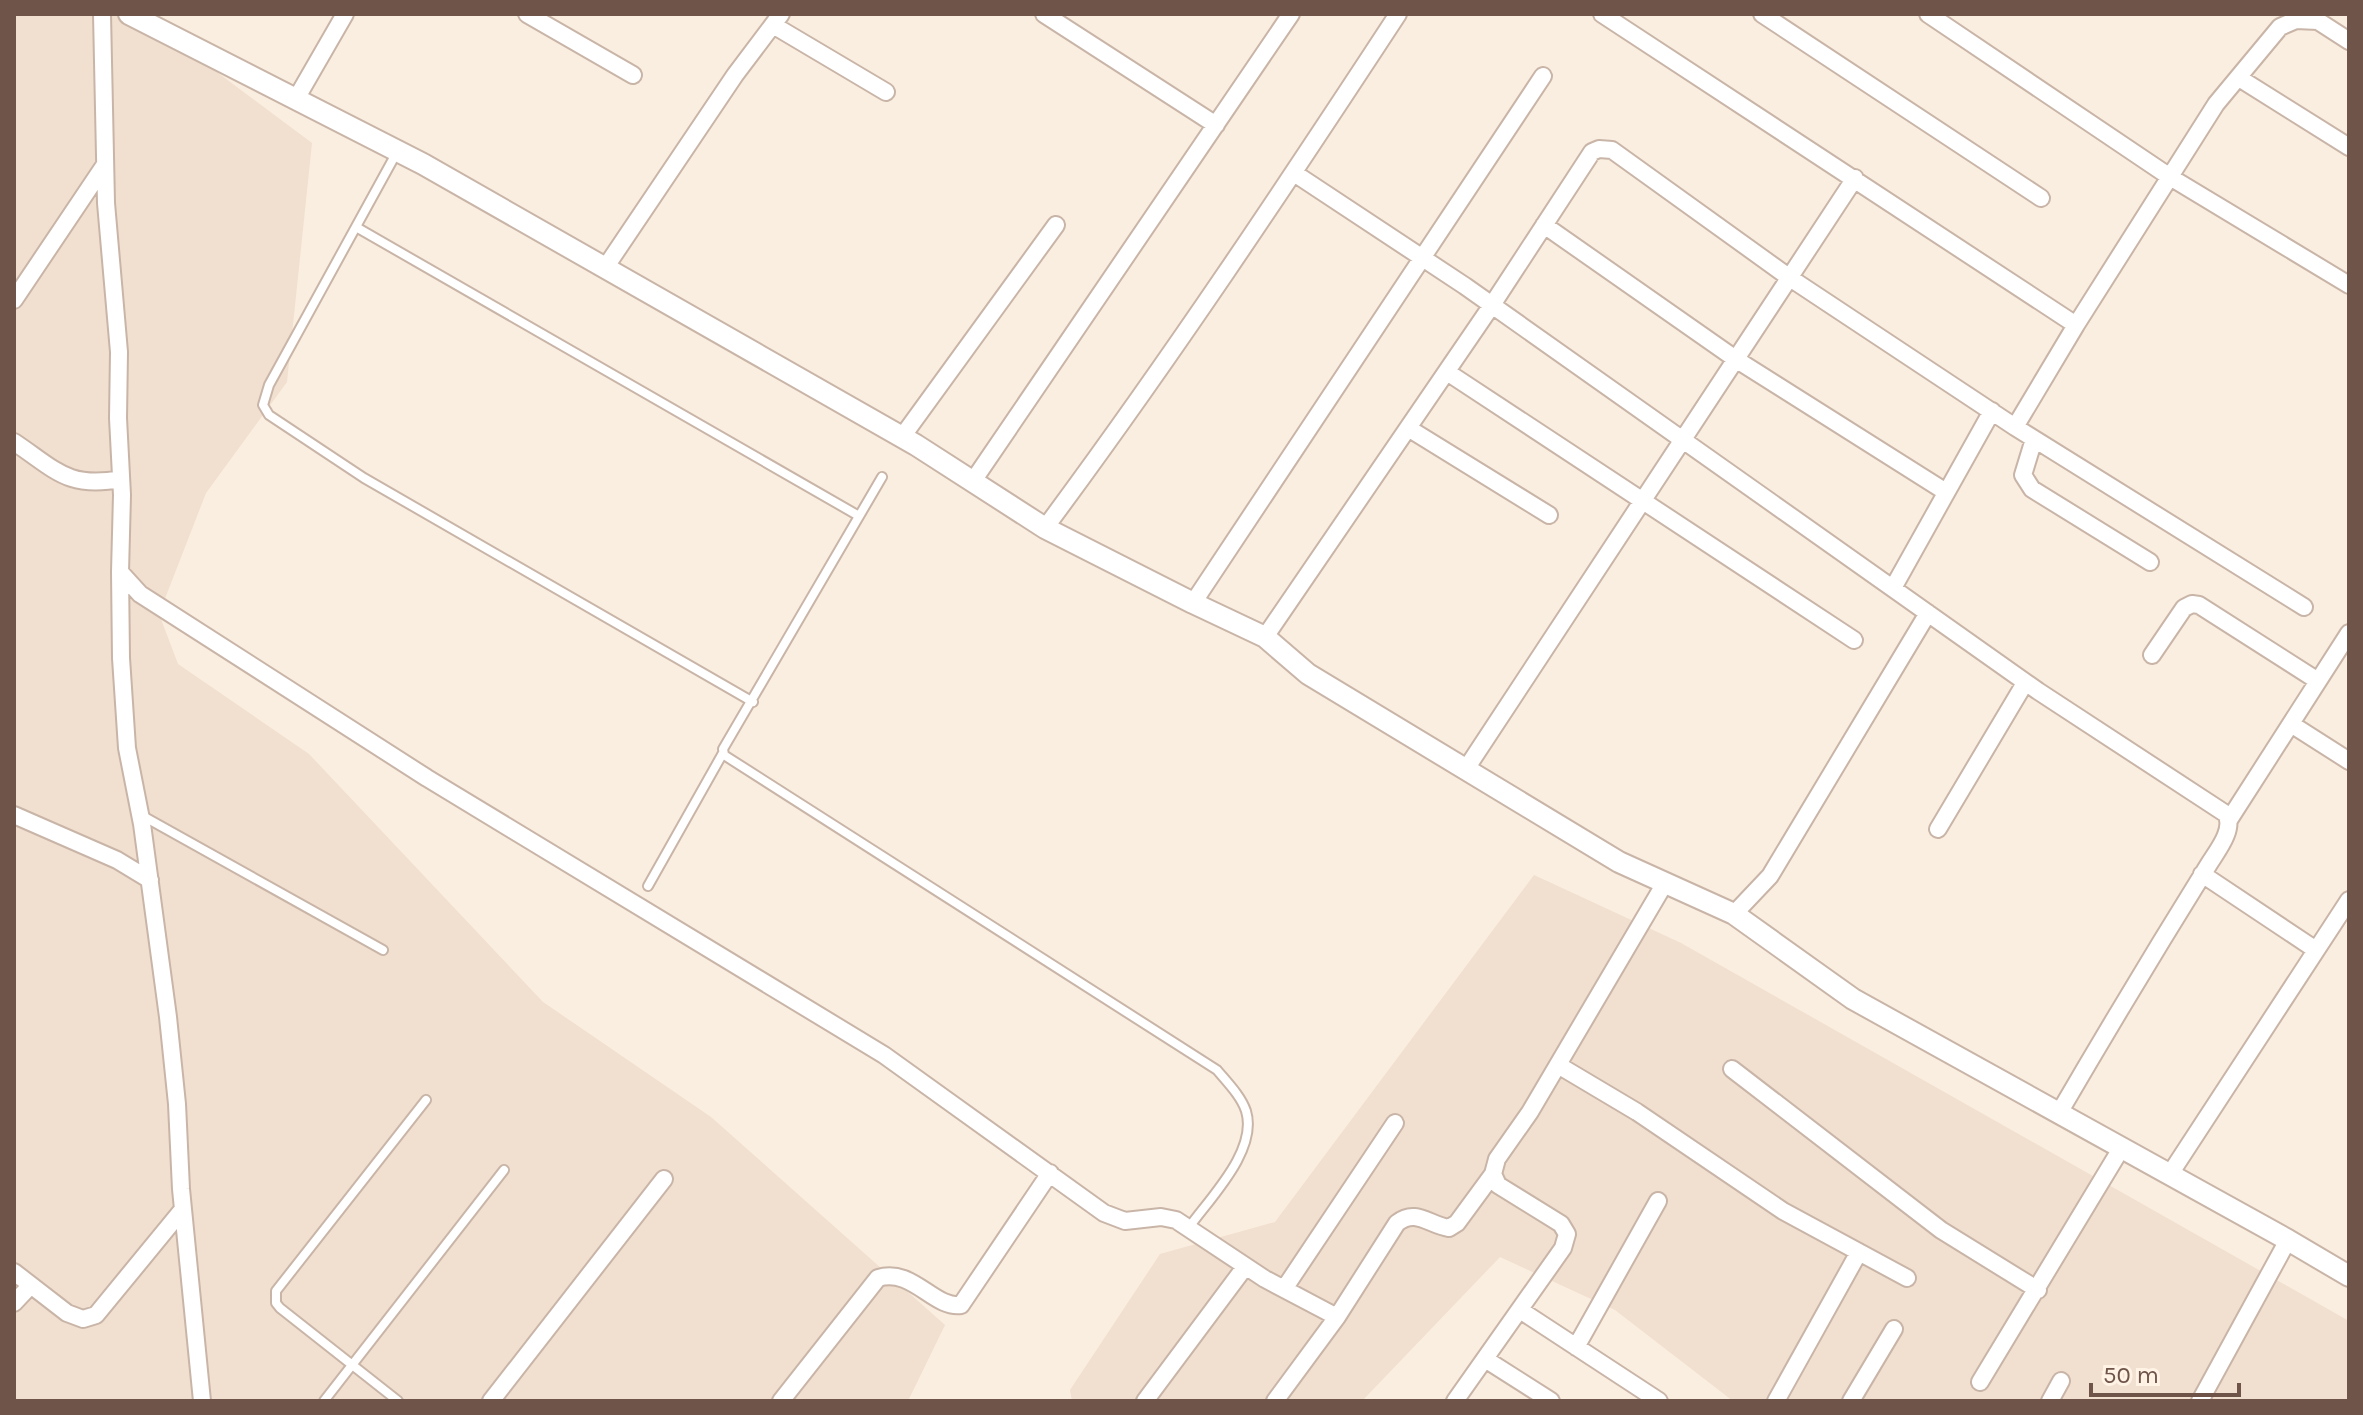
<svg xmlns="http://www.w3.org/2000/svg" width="2363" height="1415" font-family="Karla,sans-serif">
<rect width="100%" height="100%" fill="#faeee0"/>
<path fill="#f1dfcf" d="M 14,14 L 139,14 L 312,143 L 287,382 L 206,493 L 159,614 L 178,664 L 309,754 L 543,1002 L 711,1117 L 945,1325 L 908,1401 L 14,1401 Z
M 1534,875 L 1681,943 L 2349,1321 L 2349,1401 L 1733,1401 L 1615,1310 L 1500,1257 L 1362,1401 L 1072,1401 L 1070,1390 L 1160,1254 L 1275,1222 Z"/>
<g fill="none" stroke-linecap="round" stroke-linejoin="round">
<g stroke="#c9b5a8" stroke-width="12">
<path id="service" d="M 397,152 L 269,385 L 263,405 L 269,415 L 364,478 L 753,702
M 356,227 L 859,516
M 882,477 L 723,749 L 724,755 L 1217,1070 C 1227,1082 1241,1096 1246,1111 C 1258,1150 1211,1197 1190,1226
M 141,815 L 383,950
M 648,886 L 723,753
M 324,1401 L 504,1170
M 398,1401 L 280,1308 L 276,1303 L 276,1291 L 426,1100"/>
</g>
<g stroke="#c9b5a8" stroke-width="20">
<path id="minor" d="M 102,14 L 106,203 L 119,352 L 118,418 L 122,495 L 120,572 L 121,658 L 127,748 L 142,824 L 168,1017 L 177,1104 L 181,1189 L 202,1401
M 527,14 L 633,75
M 1044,14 L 1216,125
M 1602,14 L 2076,325
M 1762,14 L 2041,198
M 1928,14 L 2170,177 L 2349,285
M 773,25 L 886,92
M 2239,78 L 2349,147
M 296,99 L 345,14
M 1294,173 L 1465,286 L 2038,691 L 2226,814 C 2235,829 2217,851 2209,864 C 2158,946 2108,1029 2059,1113
M 1544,225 L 1737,360 L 1946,492
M 605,268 L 735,75 L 781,14
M 14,300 L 104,166
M 1447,372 L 1854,640
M 2015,427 L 2076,325 L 2216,104 L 2280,27 L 2296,20 L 2318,21 L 2349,41
M 1408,428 L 1549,515
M 902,437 L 1056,225
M 2034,439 L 2023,475 L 2032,489 L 2150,562
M 14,442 C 56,470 68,489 121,479
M 973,481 L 1291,14
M 1045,528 C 1169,361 1284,188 1398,14
M 120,572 L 140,594 L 427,778 L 884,1055 L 1104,1213 L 1125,1221 L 1161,1217 L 1176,1220 L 1265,1279 L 1337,1317
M 1893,588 L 1992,411
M 1193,603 L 1543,76
M 1265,637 L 1492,305 L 1592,152 L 1599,149 L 1612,150 L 1790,278 L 2015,427 L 2304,607
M 2152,655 L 2184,608 L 2192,604 L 2199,605 L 2318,681
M 2291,724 L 2349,761
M 1466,769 L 1855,178
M 14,815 L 117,860 L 150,880
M 2229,820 L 2349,633
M 1938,829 L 2025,683
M 2202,874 L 2316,950
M 1734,914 L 1770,876 L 1928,613
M 1558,1065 L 1637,1112 L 1783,1211 L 1907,1278
M 1732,1069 L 1941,1230 L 2038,1290
M 2170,1174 L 2349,900
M 14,1272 L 67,1313 L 83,1319 L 96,1315 L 183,1209
M 1284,1289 L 1395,1123
M 14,1303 L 31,1285
M 1520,1310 L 1659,1401
M 1576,1347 L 1658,1201
M 1485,1359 L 1551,1401
M 1980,1382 L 2122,1147
M 491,1401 L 664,1179
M 781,1401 L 878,1278 C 912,1267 934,1309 961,1305 L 1050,1173
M 1145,1401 L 1245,1267
M 1275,1401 L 1337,1317 L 1397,1223 C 1416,1208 1429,1225 1449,1228 L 1457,1223 L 1493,1174
M 1455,1401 L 1563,1248 L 1567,1234 L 1561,1224 L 1498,1185 L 1493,1174 L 1497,1159 L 1530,1112 L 1665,883
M 1776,1401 L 1859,1252
M 1851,1401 L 1894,1329
M 2050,1401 L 2061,1381
M 2200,1401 L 2288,1240"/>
</g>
<g stroke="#c9b5a8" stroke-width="24">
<path id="tertiary" d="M 129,14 L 423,164 L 916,445 L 1045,528 L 1193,603 L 1265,637 L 1308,674 L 1619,862 L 1734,914 L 1853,999 L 2288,1240 L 2349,1276"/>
</g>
<use href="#service" stroke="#fff" stroke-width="8"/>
<use href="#minor" stroke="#fff" stroke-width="16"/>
<use href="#tertiary" stroke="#fff" stroke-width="20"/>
</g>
<rect width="2363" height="1415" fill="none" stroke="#6f5449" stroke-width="32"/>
<path d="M2091 1383v12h148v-12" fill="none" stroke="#6f5449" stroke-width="4"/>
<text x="2103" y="1383" font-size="24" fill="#6f5449" stroke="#fef3e5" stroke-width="6" paint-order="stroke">50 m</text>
</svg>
